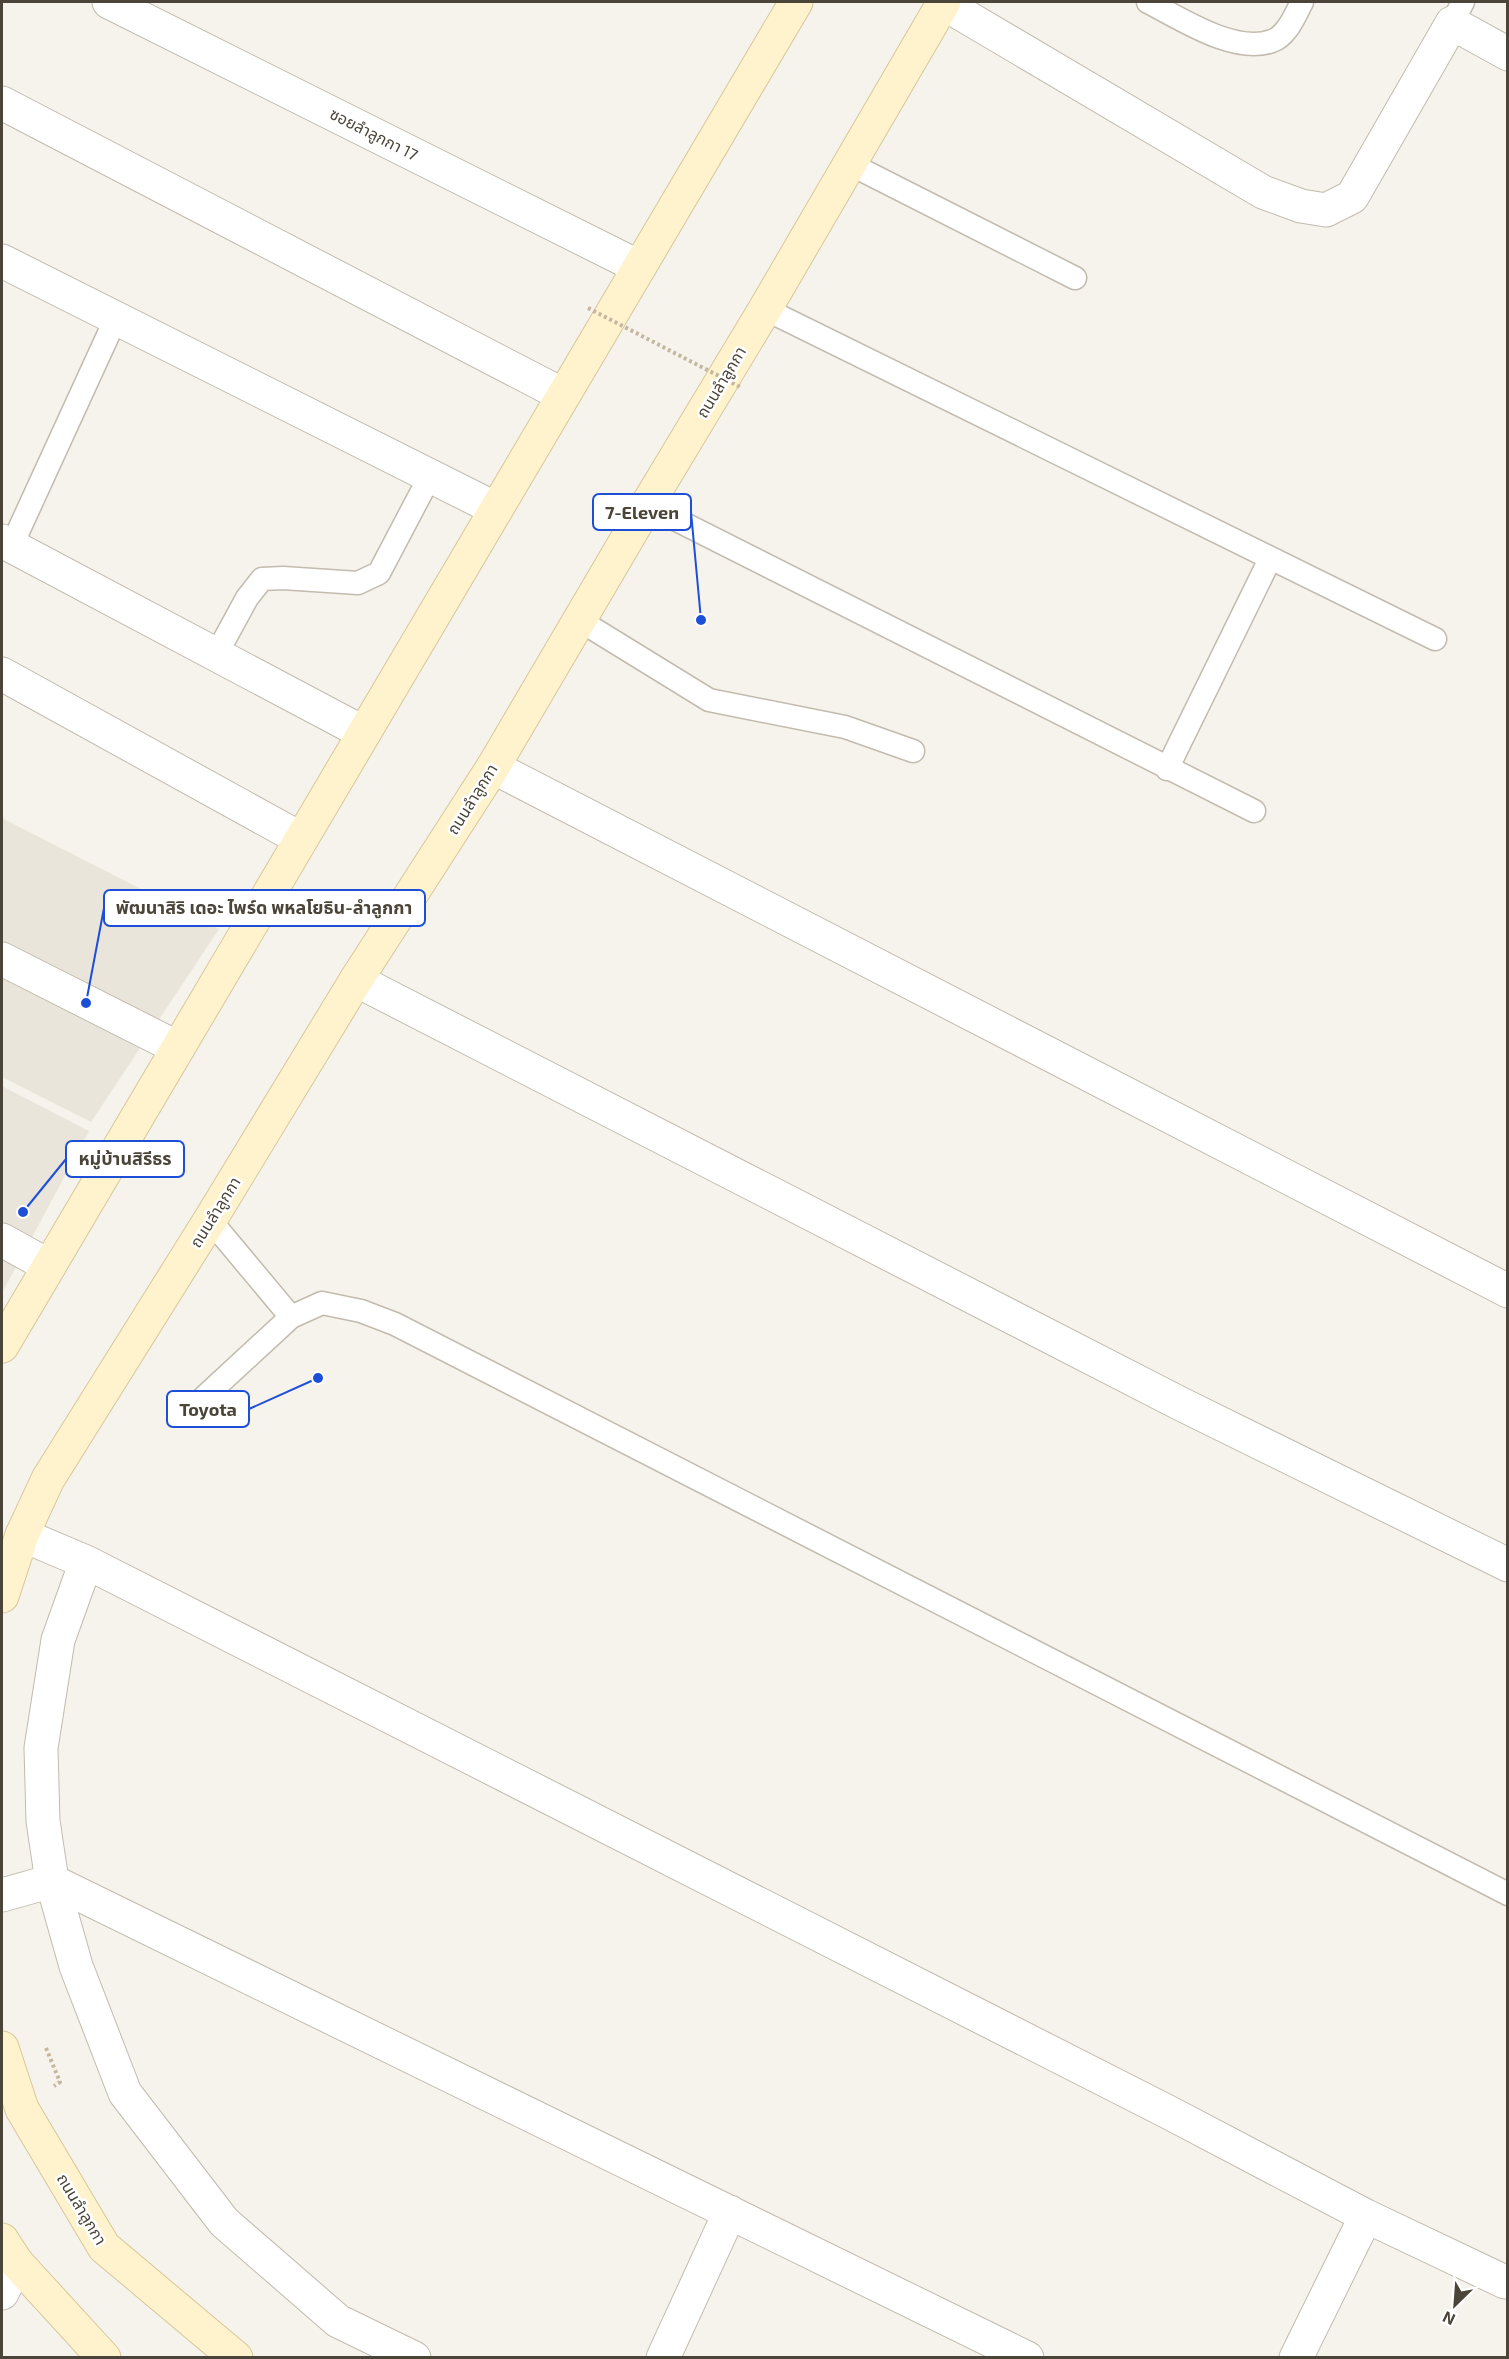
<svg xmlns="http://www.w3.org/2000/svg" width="1509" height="2359" font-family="'Exo 2','Noto Sans Thai',sans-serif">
<rect width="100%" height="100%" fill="#f6f3ec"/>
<path fill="#eae5da" d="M 2,818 L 219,929 L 91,1122 L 2,1077 Z
M 2,1086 L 89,1131 L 2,1293 Z"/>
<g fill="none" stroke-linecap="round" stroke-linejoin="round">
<g stroke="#c2bbae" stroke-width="25">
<path id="service" d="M 1148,2 C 1180,18 1235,55 1272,41 C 1287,36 1295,15 1302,2
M 1452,23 L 1463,2
M 848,163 L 1075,278
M 765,309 L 1435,639
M 647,505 L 1254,811
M 11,547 L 116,318
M 579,620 L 709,700 L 845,727 L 913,751
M 216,655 L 247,598 L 262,579 L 283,578 L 358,583 L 379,573 L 430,476
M 1167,769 L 1270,559
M 210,1220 L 291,1317
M 186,1414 L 291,1317 L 322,1303 L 361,1311 L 395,1324 L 1508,1894"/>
</g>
<g stroke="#c2bbae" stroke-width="35">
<path id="minor" d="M 109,2 L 639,267
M 943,3 L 1263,192 L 1301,206 L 1326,210 L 1352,197 L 1452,23 L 1508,54
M 2,103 L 563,395
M 2,261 L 496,509
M 2,541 L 364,733
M 2,674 L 301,839
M 493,767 L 1508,1291
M 2,959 L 178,1048
M 356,980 L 1181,1404 L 1508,1565
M 2,1240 L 49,1266
M 22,1535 L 86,1562 L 1168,2112 L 1366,2216 L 1296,2358
M 86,1562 L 58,1640 L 41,1748 L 43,1821 L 52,1881 L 76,1966 L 125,2093 L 224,2222 L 338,2321 L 414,2358
M 2,1895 L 52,1881 L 1027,2358
M 1366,2216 L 1505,2282
M 663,2358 L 730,2212"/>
</g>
<g stroke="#c2bbae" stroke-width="35">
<path id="tertiary" d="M 2,2293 L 17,2263"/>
</g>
<g stroke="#d6c79b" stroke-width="35">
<path id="secondary" d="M 2,1346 L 796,2
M 2,1596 L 22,1535 L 48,1479 L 210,1220 L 356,980 L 493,767 L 647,505 L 765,309 L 944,2
M 2,2048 L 22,2109 L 104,2247 L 236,2358
M 2,2240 L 17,2263 L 104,2358"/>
</g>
<path stroke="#c4b79f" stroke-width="4" stroke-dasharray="3 3" stroke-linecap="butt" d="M 46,2048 L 60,2082 L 54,2086"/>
<use href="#service" stroke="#fff" stroke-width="22"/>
<use href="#minor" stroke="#fff" stroke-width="33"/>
<use href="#tertiary" stroke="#fff" stroke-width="33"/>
<use href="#secondary" stroke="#fff3cd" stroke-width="33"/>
<path stroke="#c4b79f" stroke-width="4" stroke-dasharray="3 3" stroke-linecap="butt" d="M 588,308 L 742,388"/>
</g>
<g text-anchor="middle" stroke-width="5" stroke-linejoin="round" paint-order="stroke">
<g font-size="16" fill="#4b4439" stroke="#fff">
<text transform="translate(374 134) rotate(27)" y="6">ซอยลำลูกกา 17</text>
<text transform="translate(721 382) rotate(-59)" y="6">ถนนลำลูกกา</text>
<text transform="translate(472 799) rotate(-58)" y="6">ถนนลำลูกกา</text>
<text transform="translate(215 1212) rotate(-58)" y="6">ถนนลำลูกกา</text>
<text transform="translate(82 2209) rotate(59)" y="6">ถนนลำลูกกา</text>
</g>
</g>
<path fill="none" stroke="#1d4ed8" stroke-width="2" d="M701 620L691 512M86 1003L104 908M23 1212L66 1159M318 1378L249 1409"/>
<g fill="#1d4ed8" stroke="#fff" stroke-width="2">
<circle cx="701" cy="620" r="6"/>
<circle cx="86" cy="1003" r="6"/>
<circle cx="23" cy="1212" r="6"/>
<circle cx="318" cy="1378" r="6"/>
</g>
<g fill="#fff" stroke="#1d4ed8" stroke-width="2">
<rect x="593" y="494" width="98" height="36" rx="6"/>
<rect x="104" y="890" width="321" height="36" rx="6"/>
<rect x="66" y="1141" width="118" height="36" rx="6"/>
<rect x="167" y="1391" width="82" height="36" rx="6"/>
</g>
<g font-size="18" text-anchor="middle" font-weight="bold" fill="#4b4439">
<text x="642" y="519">7-Eleven</text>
<text x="264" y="914">พัฒนาสิริ เดอะ ไพร์ด พหลโยธิน-ลำลูกกา</text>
<text x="125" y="1165">หมู่บ้านสิรีธร</text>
<text x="208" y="1416">Toyota</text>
</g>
<rect width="1509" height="2359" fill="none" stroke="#4b4439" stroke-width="6"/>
<g transform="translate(1455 2305) rotate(205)" stroke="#ffffff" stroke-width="4.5" paint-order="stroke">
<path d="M0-4.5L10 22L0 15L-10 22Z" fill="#4b4439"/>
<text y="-9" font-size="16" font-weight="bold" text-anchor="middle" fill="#4b4439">N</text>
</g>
</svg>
